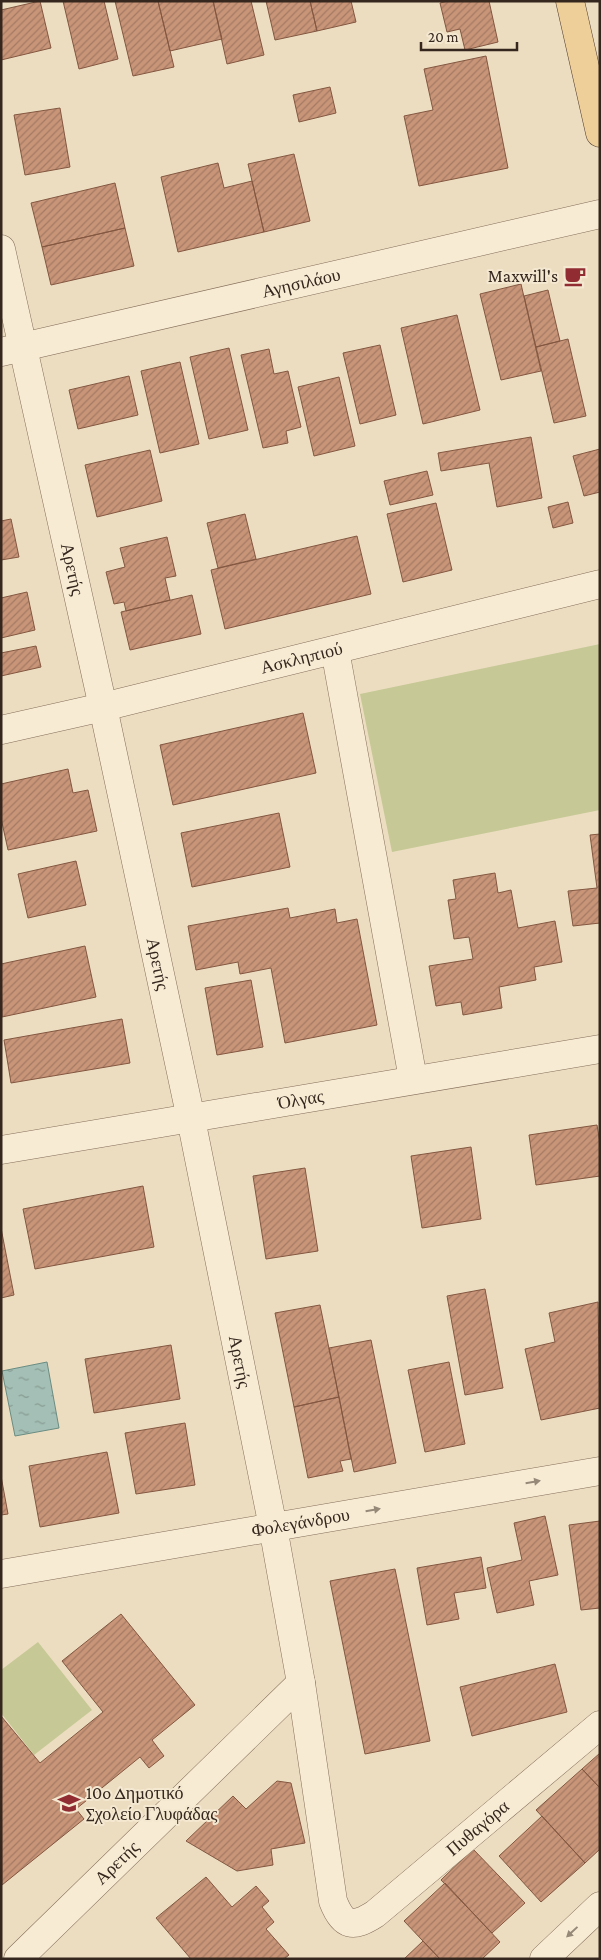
<svg xmlns="http://www.w3.org/2000/svg" width="601" height="1960" font-family="'Crimson Pro',serif">
<defs>
<pattern id="water-ripples" width="26" height="14" patternUnits="userSpaceOnUse" patternTransform="scale(1.25)"><rect width="26" height="14" fill="#a4bfb5"/><path d="M2 4q2-2 4 0t4 0M15 11q2-2 4 0t4 0" fill="none" stroke="#869b93"/></pattern>
<pattern id="building-hatch" width="6" height="6" patternUnits="userSpaceOnUse" patternTransform="scale(1.25)"><rect width="6" height="6" fill="#c99579"/><path d="M-1 1l2-2M0 6l6-6M5 7l2-2" fill="none" stroke="#a47a63"/></pattern>
</defs>
<rect width="100%" height="100%" fill="#ecddc1"/>
<path fill="#c6c996" d="M 600,644 L 600,810 L 392,852 L 360,694 Z
M 38,1642 L 92,1710 L 34,1755 L 1,1713 L 1,1670 Z"/>
<path fill="url(#water-ripples)" stroke="#6b8c82" d="M 47,1362 L 59,1428 L 15,1436 L 2,1371 Z"/>
<path fill="url(#building-hatch)" stroke="#835740" d="M 40,1 L 51,48 L 1,60 L 1,10 Z
M 63,1 L 104,1 L 118,59 L 79,69 Z
M 115,1 L 158,1 L 174,67 L 133,76 Z
M 158,1 L 213,1 L 222,39 L 170,51 Z
M 213,1 L 251,1 L 264,55 L 227,64 Z
M 266,1 L 310,1 L 317,31 L 275,40 Z
M 310,1 L 351,1 L 356,22 L 317,31 Z
M 448,1 L 489,1 L 498,42 L 465,50 L 460,29 L 447,32 L 440,3 Z
M 486,56 L 508,168 L 419,186 L 404,116 L 433,110 L 424,69 Z
M 330,87 L 336,113 L 299,122 L 293,95 Z
M 60,108 L 70,167 L 25,175 L 14,115 Z
M 294,154 L 310,221 L 264,232 L 248,164 Z
M 218,163 L 224,188 L 252,181 L 264,232 L 178,252 L 161,177 Z
M 115,183 L 125,228 L 42,247 L 31,203 Z
M 125,228 L 134,266 L 51,285 L 42,247 Z
M 521,284 L 541,371 L 501,380 L 480,294 Z
M 548,290 L 560,341 L 536,347 L 524,296 Z
M 457,315 L 480,410 L 423,424 L 401,328 Z
M 568,339 L 586,416 L 554,423 L 536,347 Z
M 380,345 L 396,415 L 360,424 L 343,353 Z
M 229,348 L 248,430 L 209,439 L 190,357 Z
M 269,349 L 274,374 L 288,371 L 301,427 L 286,431 L 288,443 L 263,448 L 241,355 Z
M 180,362 L 199,444 L 160,453 L 141,371 Z
M 129,376 L 138,415 L 78,429 L 69,390 Z
M 339,377 L 355,446 L 314,456 L 298,387 Z
M 531,437 L 542,498 L 497,507 L 489,463 L 441,471 L 438,453 Z
M 600,449 L 600,492 L 584,496 L 573,456 Z
M 150,450 L 162,501 L 97,517 L 85,465 Z
M 427,471 L 433,495 L 390,505 L 384,481 Z
M 568,502 L 573,523 L 553,528 L 548,507 Z
M 436,503 L 452,570 L 403,582 L 387,514 Z
M 245,514 L 256,559 L 218,568 L 207,523 Z
M 11,519 L 19,557 L 1,560 L 1,521 Z
M 357,536 L 371,594 L 225,629 L 211,570 Z
M 167,537 L 176,576 L 165,578 L 170,600 L 126,611 L 124,602 L 114,604 L 106,572 L 125,567 L 120,548 Z
M 27,592 L 35,630 L 1,638 L 1,598 Z
M 192,595 L 201,634 L 130,650 L 121,612 Z
M 36,646 L 41,667 L 1,676 L 1,653 Z
M 303,713 L 316,773 L 173,805 L 160,745 Z
M 68,769 L 73,793 L 88,790 L 97,831 L 8,850 L 1,818 L 1,784 Z
M 279,813 L 290,867 L 192,887 L 181,833 Z
M 600,834 L 600,923 L 573,926 L 568,891 L 597,888 L 590,835 Z
M 76,861 L 86,905 L 28,918 L 18,874 Z
M 495,873 L 498,893 L 511,890 L 518,928 L 555,921 L 562,962 L 534,967 L 536,980 L 499,987 L 502,1008 L 463,1015 L 461,1002 L 436,1006 L 429,966 L 473,959 L 469,937 L 454,939 L 448,900 L 456,899 L 453,880 Z
M 288,908 L 290,918 L 335,909 L 337,923 L 357,919 L 377,1025 L 285,1043 L 271,968 L 240,974 L 238,962 L 196,970 L 188,926 Z
M 85,946 L 96,997 L 2,1017 L 1,964 Z
M 251,980 L 263,1047 L 217,1055 L 205,988 Z
M 122,1019 L 130,1063 L 11,1083 L 4,1040 Z
M 597,1125 L 600,1143 L 600,1176 L 536,1185 L 529,1135 Z
M 471,1147 L 481,1219 L 422,1228 L 411,1156 Z
M 305,1168 L 318,1251 L 266,1259 L 253,1176 Z
M 143,1186 L 154,1247 L 35,1269 L 23,1209 Z
M 1,1228 L 14,1295 L 1,1298 Z
M 485,1289 L 503,1388 L 465,1395 L 447,1296 Z
M 598,1302 L 600,1408 L 541,1420 L 525,1349 L 555,1342 L 549,1313 Z
M 320,1305 L 339,1397 L 294,1407 L 275,1313 Z
M 371,1340 L 396,1463 L 354,1472 L 329,1348 Z
M 171,1345 L 180,1399 L 94,1413 L 85,1359 Z
M 449,1362 L 465,1444 L 425,1452 L 408,1370 Z
M 339,1397 L 351,1459 L 340,1461 L 343,1471 L 308,1478 L 294,1407 Z
M 185,1423 L 195,1485 L 136,1494 L 125,1433 Z
M 107,1452 L 119,1513 L 40,1527 L 29,1466 Z
M 1,1476 L 8,1514 L 1,1515 Z
M 545,1516 L 558,1575 L 529,1581 L 534,1605 L 497,1613 L 487,1568 L 522,1560 L 514,1523 Z
M 600,1521 L 600,1608 L 581,1610 L 569,1525 Z
M 481,1557 L 486,1588 L 454,1593 L 459,1619 L 427,1625 L 417,1568 Z
M 395,1569 L 430,1741 L 365,1754 L 330,1581 Z
M 121,1614 L 195,1705 L 152,1740 L 164,1756 L 149,1768 L 140,1757 L 76,1809 L 84,1819 L 2,1885 L 1,1716 L 40,1763 L 103,1712 L 62,1661 Z
M 555,1664 L 567,1712 L 472,1736 L 460,1687 Z
M 600,1753 L 600,1788 L 582,1769 Z
M 582,1769 L 600,1788 L 600,1849 L 585,1863 L 536,1810 Z
M 277,1781 L 291,1783 L 305,1843 L 271,1849 L 273,1865 L 237,1871 L 186,1841 L 233,1796 L 246,1809 Z
M 542,1816 L 585,1863 L 541,1902 L 499,1856 Z
M 473,1849 L 525,1903 L 492,1933 L 441,1880 Z
M 206,1877 L 232,1907 L 256,1886 L 269,1901 L 262,1907 L 274,1922 L 266,1929 L 289,1955 L 284,1959 L 191,1959 L 156,1918 Z
M 445,1883 L 500,1942 L 482,1959 L 440,1959 L 404,1921 Z
M 423,1941 L 440,1959 L 404,1959 Z"/>
<g fill="none" stroke-linecap="round" stroke-linejoin="round">
<g stroke="#856e5a" stroke-width="29">
<g id="minor">
<path id="s1" d="M 1,249 L 103,707 L 191,1119 L 273,1527 L 301,1683 L 333,1901 C 343,1927 353,1928 375,1914 L 600,1725"/>
<path id="s2" d="M 1,352 L 600,214"/>
<path d="M 335,650 L 413,1079"/>
<path id="s3" d="M 1,730 L 103,707 L 600,584"/>
<path id="s4" d="M 1,1150 C 201,1118 400,1081 600,1049"/>
<path id="s5" d="M 1,1574 L 600,1471"/>
<path id="s6" d="M 18,1959 L 301,1683"/>
<path d="M 544,1959 L 600,1906"/>
</g>
</g>
<g stroke="#533d2e" stroke-width="29">
<path id="major" d="M 570,1 L 600,133"/>
</g>
<use href="#minor" stroke="#f7ebd4" stroke-width="28"/>
<use href="#major" stroke="#eecf9a" stroke-width="28"/>
</g>
<defs><path id="oneway-solid" d="M-6-.8H1V-3.2L6.5 0L1 3.2V.8H-6Z" transform="scale(1.25)"/></defs>
<g fill="#968978">
<use href="#oneway-solid" transform="translate(533 1482) rotate(-10)"/>
<use href="#oneway-solid" transform="translate(373 1510) rotate(-10)"/>
<use href="#oneway-solid" transform="translate(572 1932) rotate(137)"/>
</g>
<defs>
<g id="cafe-bare" transform="scale(1.725)"><path d="M-5.5-4.5H6V0H3Q3 3.5 0 3.5H-2.5Q-5.5 3.5-5.5 0ZM3-3.2v2h1.7v-2ZM-6 4.5H4V6H-6Z" fill="#912c32" stroke="#f4e8d1" stroke-width="2.5" paint-order="stroke"/></g>
<g id="school-bare" transform="scale(1.725)"><path d="M0-5L7-2L0 1L-7-2ZM-4 1L0 2.5L4 1V4Q0 6-4 4Z" fill="#912c32" stroke="#f4e8d1" stroke-width="2.5" paint-order="stroke"/></g>
</defs>
<g fill-rule="evenodd">
<use href="#cafe-bare" x="575" y="276"/>
<use href="#school-bare" x="69" y="1803"/>
</g>
<g text-anchor="middle" stroke-width="4" stroke-linejoin="round" paint-order="stroke">
<g font-size="18" fill="#35271d" stroke="#f4e8d1" text-anchor="end">
<text x="558" y="282">Maxwill's</text>
<text x="86" y="1799" text-anchor="start">10o Δημοτικό<tspan x="86" dy="21">Σχολείο Γλυφάδας</tspan></text>
</g>
<g font-size="18" fill="#35271d" stroke="#f4e8d1">
<text dy="6" stroke="none"><textPath href="#s2" startOffset="308">Αγησιλάου</textPath></text>
<text dy="6" stroke="none"><textPath href="#s1" startOffset="328">Αρετής</textPath></text>
<text dy="6" stroke="none"><textPath href="#s3" startOffset="309">Ασκληπιού</textPath></text>
<text dy="6" stroke="none"><textPath href="#s1" startOffset="732">Αρετής</textPath></text>
<text dy="6" stroke="none"><textPath href="#s4" startOffset="304">Όλγας</textPath></text>
<text dy="6" stroke="none"><textPath href="#s1" startOffset="1138">Αρετής</textPath></text>
<text dy="6" stroke="none"><textPath href="#s5" startOffset="304">Φολεγάνδρου</textPath></text>
<text dy="6" stroke="none"><textPath href="#s1" startOffset="1875">Πυθαγόρα</textPath></text>
<text dy="6" stroke="none"><textPath href="#s6" startOffset="138">Αρετής</textPath></text>
</g>
</g>
<rect width="601" height="1960" fill="none" stroke="#35271d" stroke-width="5"/>
<path d="M421 42v8h96v-8" fill="none" stroke="#35271d" stroke-width="2.5"/>
<text x="428" y="42" font-size="15" fill="#35271d" stroke="#f4e8d1" stroke-width="4" paint-order="stroke">20 m</text>
</svg>
